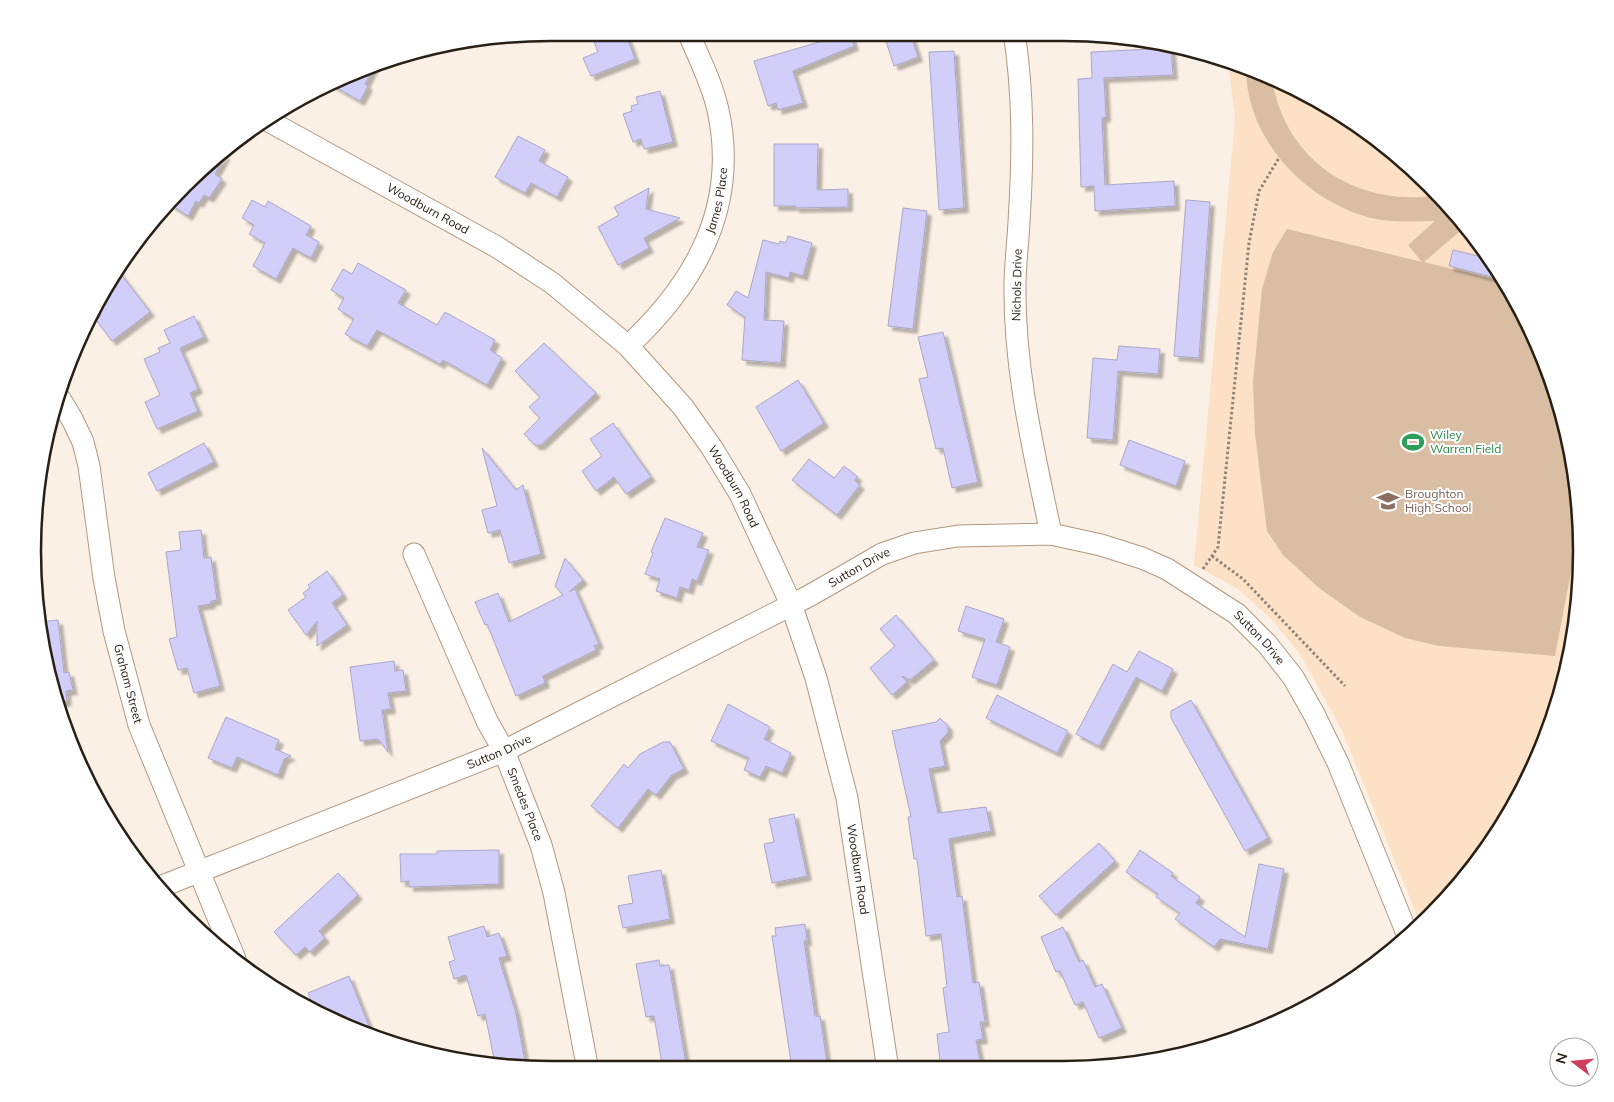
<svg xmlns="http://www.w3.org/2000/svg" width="1614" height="1102" font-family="Mulish,sans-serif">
<defs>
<filter id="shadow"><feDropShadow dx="4.5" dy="4.5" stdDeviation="1" flood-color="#0004"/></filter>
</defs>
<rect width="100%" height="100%" fill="#fbf0e5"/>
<path fill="#fce1c6" d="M 1228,60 L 1322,102 L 1430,185 L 1494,263 L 1542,353 L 1572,450 L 1581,551 L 1571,652 L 1542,750 L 1494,839 L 1425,922 L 1418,918 L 1342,731 L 1300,654 L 1271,619 L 1238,589 L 1194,565 L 1235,120 Z"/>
<path fill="#d9bea4" d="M 1246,68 L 1272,79 C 1285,162 1358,208 1439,195 L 1465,227 L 1424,262 L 1504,282 L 1542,353 L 1572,450 L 1579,530 L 1555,656 L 1439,646 L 1405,638 L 1360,617 L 1319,588 L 1283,555 L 1267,531 L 1255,434 L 1253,382 L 1262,289 L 1273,252 L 1287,229 L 1422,262 L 1408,245 L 1435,221 C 1414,221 1392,223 1371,218 C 1305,201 1246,139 1246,68 Z"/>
<path fill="#d1cef9" stroke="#a9a7c8" filter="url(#shadow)" d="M 590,32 L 625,32 L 635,59 L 591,76 L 583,58 L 598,52 Z
M 883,32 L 910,32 L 918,57 L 894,66 Z
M 850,33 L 854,46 L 793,71 L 803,103 L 778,110 L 776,103 L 768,106 L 754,61 Z
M 1171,48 L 1173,75 L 1104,78 L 1106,117 L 1102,118 L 1105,185 L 1174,181 L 1175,206 L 1095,211 L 1094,186 L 1081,187 L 1078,79 L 1092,78 L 1091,52 Z
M 954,51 L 964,208 L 939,210 L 929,52 Z
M 375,64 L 365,84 L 368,86 L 360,101 L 330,84 L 352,72 Z
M 660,91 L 673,142 L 644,149 L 641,139 L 633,142 L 623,114 L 632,111 L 631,106 L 638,104 L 636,97 Z
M 518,136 L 545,150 L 539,161 L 568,177 L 557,197 L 531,183 L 525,193 L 495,177 Z
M 774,144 L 818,144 L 817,190 L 848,189 L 848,207 L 795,208 L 796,206 L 774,206 Z
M 224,154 L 225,156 L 215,174 L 222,179 L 209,198 L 204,195 L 199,203 L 196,201 L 188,216 L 168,203 Z
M 649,188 L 646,209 L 680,218 L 644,238 L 649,248 L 618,265 L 598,227 L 619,215 L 614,207 Z
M 252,200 L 265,207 L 268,201 L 311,226 L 306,235 L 319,242 L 311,258 L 293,248 L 276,279 L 253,266 L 265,243 L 249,234 L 254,225 L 242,218 Z
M 1186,200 L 1210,202 L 1199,358 L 1174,356 Z
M 903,208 L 927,211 L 913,329 L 888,326 Z
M 788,236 L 812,243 L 803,276 L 790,272 L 789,278 L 766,272 L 764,320 L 784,321 L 781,363 L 742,360 L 745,317 L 727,305 L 736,291 L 748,298 L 763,240 L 779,244 L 780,241 L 786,243 Z
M 1480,246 L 1494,263 L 1503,280 L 1449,266 L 1453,250 L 1478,256 Z
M 358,263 L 406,290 L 398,303 L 437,325 L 445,312 L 495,340 L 490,350 L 502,358 L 487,385 L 443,360 L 440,364 L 377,330 L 367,346 L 345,334 L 354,319 L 338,309 L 344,298 L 331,290 L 343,269 L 352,274 Z
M 117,269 L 150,312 L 112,341 L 96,320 L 101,316 L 95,309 Z
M 194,316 L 204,337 L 180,348 L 198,389 L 190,393 L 198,411 L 157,429 L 145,402 L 160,395 L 144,359 L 160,352 L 158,348 L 170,343 L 164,330 Z
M 943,332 L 978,482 L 952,488 L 943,448 L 936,449 L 919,379 L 928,377 L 918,337 Z
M 544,343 L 596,393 L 541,445 L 535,445 L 524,434 L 540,418 L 529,407 L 540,397 L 515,371 Z
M 1119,346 L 1160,349 L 1158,374 L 1118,371 L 1113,440 L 1087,438 L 1093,358 L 1117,360 Z
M 798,380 L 824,423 L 781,451 L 756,407 Z
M 613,423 L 651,477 L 626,494 L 614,477 L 596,491 L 582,471 L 602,456 L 590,439 Z
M 1129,440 L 1185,461 L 1176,486 L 1120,465 Z
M 204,443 L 214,462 L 157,491 L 148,473 Z
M 482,448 L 516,490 L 523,485 L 541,554 L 509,563 L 500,530 L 488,533 L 482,510 L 497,506 Z
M 809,459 L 834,478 L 844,466 L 858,477 L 854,480 L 860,485 L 837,515 L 792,480 Z
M 665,518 L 703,533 L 697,547 L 709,550 L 697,581 L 692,579 L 689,590 L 680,587 L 677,598 L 656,591 L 660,579 L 645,574 L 653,553 L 651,552 Z
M 201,530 L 204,558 L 211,557 L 217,600 L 211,601 L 211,604 L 198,606 L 220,686 L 194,693 L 187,668 L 178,670 L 169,639 L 177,637 L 166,552 L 181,550 L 179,532 Z
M 565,558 L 583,580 L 569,592 L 575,589 L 599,644 L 594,646 L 596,650 L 543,676 L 545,683 L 516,696 L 487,624 L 485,625 L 475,602 L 498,593 L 509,622 L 563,595 L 555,586 Z
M 327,571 L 343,595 L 332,603 L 347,625 L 317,646 L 317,621 L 306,635 L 288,610 L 306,597 L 303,593 L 310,588 L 308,585 Z
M 966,606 L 1004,619 L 996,642 L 1010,647 L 997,685 L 972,677 L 985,639 L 958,631 Z
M 896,615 L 934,660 L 910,680 L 902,676 L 907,682 L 892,695 L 870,668 L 895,646 L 880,629 Z
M 58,620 L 64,673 L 69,672 L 73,690 L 66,691 L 67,701 L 60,703 L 42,652 L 39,622 Z
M 1139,651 L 1173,669 L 1162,691 L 1136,677 L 1099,746 L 1076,734 L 1113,664 L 1127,672 Z
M 394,661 L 395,671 L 403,670 L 406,691 L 388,693 L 391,709 L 382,710 L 388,752 L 378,739 L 360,741 L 350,667 Z
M 997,695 L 1068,731 L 1057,753 L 986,718 Z
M 1191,700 L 1268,838 L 1245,851 L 1171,718 L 1171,711 Z
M 728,704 L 770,727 L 764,739 L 791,753 L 782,773 L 766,766 L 760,777 L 744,770 L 749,758 L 711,741 Z
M 226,717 L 279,740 L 275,749 L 291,756 L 284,759 L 278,775 L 237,757 L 232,768 L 208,758 Z
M 940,718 L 948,726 L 948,733 L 940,741 L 945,766 L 929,769 L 938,813 L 986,807 L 991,831 L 949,839 L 957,897 L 962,896 L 973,983 L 979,982 L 985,1022 L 980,1022 L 983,1039 L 976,1040 L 982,1070 L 941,1070 L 937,1034 L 949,1032 L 943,988 L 947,987 L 941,934 L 926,936 L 917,859 L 914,859 L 908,817 L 911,817 L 892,731 L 936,722 Z
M 663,742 L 670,742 L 684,769 L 672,775 L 656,795 L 648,789 L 618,828 L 591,806 L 624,764 L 628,768 L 640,754 Z
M 794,814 L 807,876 L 772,883 L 764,844 L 774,842 L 769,819 Z
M 1099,843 L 1115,861 L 1056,915 L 1039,896 Z
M 499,850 L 499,884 L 409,887 L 409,881 L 401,882 L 400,854 L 437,854 L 437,851 Z
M 1140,850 L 1173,873 L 1171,876 L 1200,897 L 1196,903 L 1245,937 L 1259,864 L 1284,869 L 1268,949 L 1220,939 L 1214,947 L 1175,919 L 1180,913 L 1156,897 L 1158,894 L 1126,872 Z
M 661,870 L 670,919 L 623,928 L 618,906 L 633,903 L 628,876 Z
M 338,873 L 358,895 L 319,931 L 325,938 L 310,952 L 305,947 L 296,955 L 274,932 Z
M 805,924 L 807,941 L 804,941 L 815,1016 L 820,1016 L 828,1070 L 802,1070 L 801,1060 L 791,1062 L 772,936 L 776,936 L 775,928 Z
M 484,926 L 487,937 L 499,933 L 507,956 L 499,958 L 516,1013 L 526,1067 L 495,1064 L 485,1014 L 478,1016 L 466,975 L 454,979 L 449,962 L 455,960 L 448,937 Z
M 1063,927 L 1079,962 L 1083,960 L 1095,987 L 1102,984 L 1122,1028 L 1099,1038 L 1083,1002 L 1075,1005 L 1060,971 L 1056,972 L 1041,937 Z
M 659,960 L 660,966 L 669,965 L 687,1070 L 663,1070 L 654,1016 L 646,1017 L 636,964 Z
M 349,976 L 373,1036 L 352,1030 L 315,1010 L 308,993 Z"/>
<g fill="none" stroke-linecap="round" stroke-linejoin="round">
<g stroke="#b1987e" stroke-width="23">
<g id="minor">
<path d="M 1014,32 C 1024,96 1023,158 1019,222 C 1018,243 1015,265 1015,286 C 1014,370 1034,452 1051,534"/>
<path id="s1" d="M 265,119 L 497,247 L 552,283 L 628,346 L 683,407 L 712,448 L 740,494 L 791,604 L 816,678 L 847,798 L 888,1070"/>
<path id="s2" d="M 628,346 C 696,283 739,206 718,110 C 712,83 699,58 688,32"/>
<path id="s3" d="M 60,399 L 72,419 L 83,442 L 89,466 L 104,578 L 114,631 L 139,725 L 235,959"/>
<path id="s4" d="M 414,554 L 487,721 L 504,751 L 541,845 L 554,893 L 588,1070"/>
<path id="s5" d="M 160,887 L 504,751 L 809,596 L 882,554 L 914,543 L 958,536 L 1051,534 L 1101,545 L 1142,558 L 1167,569 L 1237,614 L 1267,644 L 1293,677 L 1314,714 L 1338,763 L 1408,936"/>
</g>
</g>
<path stroke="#8c8277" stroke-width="3" stroke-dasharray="2.5 2.5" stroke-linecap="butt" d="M 1212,556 L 1243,579 L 1345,686
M 1203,569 L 1218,547 L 1249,243 L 1259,191 L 1279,158"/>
<use href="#minor" stroke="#fff" stroke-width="21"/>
</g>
<defs>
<g id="stadium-bare" transform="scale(1.725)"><path d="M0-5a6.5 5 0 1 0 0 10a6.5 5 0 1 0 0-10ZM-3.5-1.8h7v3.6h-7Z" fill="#2e9e5b" stroke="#fff" stroke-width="2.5" paint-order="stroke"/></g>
<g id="school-bare" transform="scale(1.725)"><path d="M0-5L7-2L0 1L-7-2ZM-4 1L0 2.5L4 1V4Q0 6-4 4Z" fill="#8d6e63" stroke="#fff" stroke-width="2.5" paint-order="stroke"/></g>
</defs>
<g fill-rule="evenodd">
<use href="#stadium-bare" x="1413" y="442"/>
<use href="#school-bare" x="1388" y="501"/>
</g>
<g text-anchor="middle" stroke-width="4" stroke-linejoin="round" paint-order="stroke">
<g font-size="12" fill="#292015" stroke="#fff">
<text dy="4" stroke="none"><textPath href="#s2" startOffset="174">James Place</textPath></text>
<text dy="4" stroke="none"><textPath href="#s1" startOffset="186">Woodburn Road</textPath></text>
<text transform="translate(1017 285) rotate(-89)" y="4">Nichols Drive</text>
<text dy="4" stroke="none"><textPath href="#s1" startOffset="606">Woodburn Road</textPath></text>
<text dy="4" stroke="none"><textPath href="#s5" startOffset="770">Sutton Drive</textPath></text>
<text dy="4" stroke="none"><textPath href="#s5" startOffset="1205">Sutton Drive</textPath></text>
<text dy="4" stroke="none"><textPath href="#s3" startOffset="295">Graham Street</textPath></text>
<text dy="4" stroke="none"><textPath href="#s5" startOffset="365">Sutton Drive</textPath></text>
<text dy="4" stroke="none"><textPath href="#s4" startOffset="274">Smedes Place</textPath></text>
<text dy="4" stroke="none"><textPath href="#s1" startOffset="1011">Woodburn Road</textPath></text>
</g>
<g font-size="12" fill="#27864d" stroke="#fff" text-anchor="start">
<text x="1430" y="439">Wiley<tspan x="1430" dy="14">Warren Field</tspan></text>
</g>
<g font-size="12" fill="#785e54" stroke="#fff" text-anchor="start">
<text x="1405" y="498">Broughton<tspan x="1405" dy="14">High School</tspan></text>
</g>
</g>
<path d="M0 0H1614V1102H0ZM551 41H1063A510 510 0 0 1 1573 551V551A510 510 0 0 1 1063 1061H551A510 510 0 0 1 41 551V551A510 510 0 0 1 551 41Z" fill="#fff" fill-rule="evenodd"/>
<path fill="none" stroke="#292015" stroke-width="2.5" d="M551 41H1063A510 510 0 0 1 1573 551V551A510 510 0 0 1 1063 1061H551A510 510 0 0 1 41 551V551A510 510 0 0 1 551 41Z"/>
<g transform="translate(1574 1062) rotate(286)"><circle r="24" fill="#ffffff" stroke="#a9a6a1"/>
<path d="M0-4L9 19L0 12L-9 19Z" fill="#cd3e5c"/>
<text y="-8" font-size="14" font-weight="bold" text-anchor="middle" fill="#292015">N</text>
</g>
</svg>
